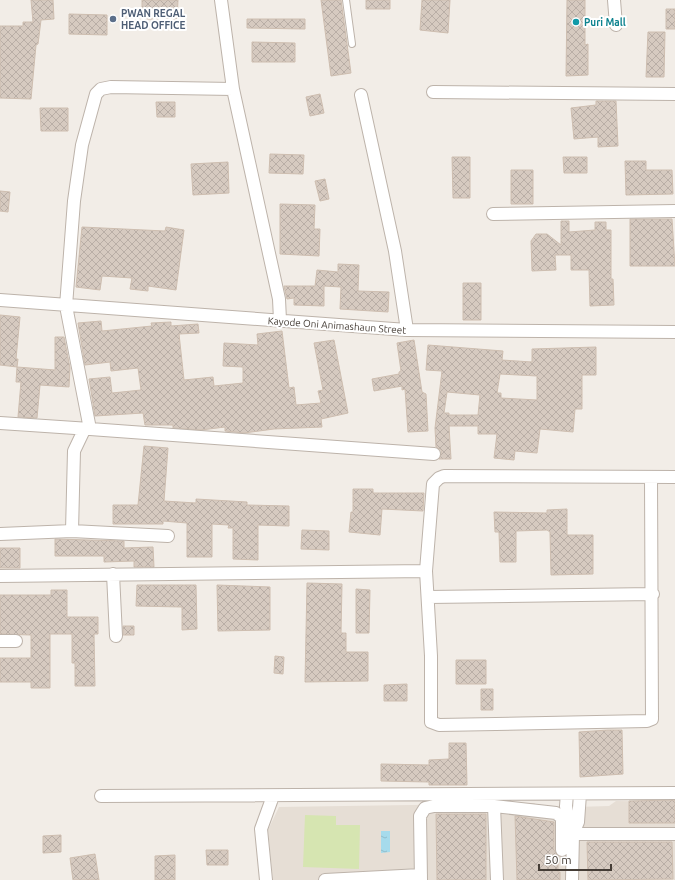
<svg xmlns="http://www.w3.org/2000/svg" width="675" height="880" font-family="Ubuntu,sans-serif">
<defs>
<pattern id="water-ripples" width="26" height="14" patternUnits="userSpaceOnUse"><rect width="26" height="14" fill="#a6dbec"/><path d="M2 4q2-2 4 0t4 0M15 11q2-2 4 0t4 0" fill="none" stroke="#90bdcb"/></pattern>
<pattern id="building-cross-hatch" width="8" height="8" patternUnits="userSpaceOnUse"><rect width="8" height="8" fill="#d6cac0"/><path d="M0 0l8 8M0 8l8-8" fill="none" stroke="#b9aea6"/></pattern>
</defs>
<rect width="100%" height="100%" fill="#f2ede7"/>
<path fill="#e6ded5" d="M 616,801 L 675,802 L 675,880 L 273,880 L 268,830 L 279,807 L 534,803 L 541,808 L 609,806 Z"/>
<path fill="#d6e5b1" d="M 305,815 L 336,816 L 336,825 L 360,825 L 359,869 L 303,867 Z"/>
<path fill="url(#water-ripples)" d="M 381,831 L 390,831 L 390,852 L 381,853 Z"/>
<path fill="url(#building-cross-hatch)" stroke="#cebeb0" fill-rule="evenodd" d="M 31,0 L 53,0 L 54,19 L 41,20 L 38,44 L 36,45 L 31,99 L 0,98 L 0,26 L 23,26 L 23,22 L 33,22 Z
M 142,0 L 178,0 L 177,19 L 142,19 Z
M 321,0 L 341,0 L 351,73 L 331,76 Z
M 366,0 L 390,0 L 390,9 L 366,9 Z
M 422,0 L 450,0 L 448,33 L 420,30 Z
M 567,0 L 585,0 L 585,45 L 588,44 L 588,75 L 566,76 Z
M 666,9 L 675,9 L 675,29 L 666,29 Z
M 69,14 L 107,15 L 107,35 L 69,34 Z
M 247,19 L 305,19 L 305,29 L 247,28 Z
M 648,32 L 665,32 L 664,77 L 646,77 Z
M 252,42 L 295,43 L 295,62 L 252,62 Z
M 320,94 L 324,113 L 310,116 L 306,97 Z
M 596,101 L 616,101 L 618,146 L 598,147 L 598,137 L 574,139 L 571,108 L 596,105 Z
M 156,102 L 175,102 L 175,117 L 157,117 Z
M 40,108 L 68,108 L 68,131 L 41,131 Z
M 270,154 L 304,155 L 303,174 L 269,173 Z
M 452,157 L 470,157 L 470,198 L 453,198 Z
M 563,157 L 587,157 L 587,173 L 564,173 Z
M 625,161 L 646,161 L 646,170 L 672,170 L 673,194 L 626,195 Z
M 228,162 L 229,193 L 193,195 L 191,164 Z
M 511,170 L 533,170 L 533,204 L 511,204 Z
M 325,179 L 329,199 L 320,201 L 315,181 Z
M 0,191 L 10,192 L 8,212 L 0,211 Z
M 280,204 L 315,205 L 314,229 L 320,229 L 319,256 L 280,254 Z
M 630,219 L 672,219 L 675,266 L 630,266 Z
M 561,221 L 569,221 L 569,232 L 595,230 L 595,222 L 606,222 L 606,230 L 611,230 L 611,279 L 613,279 L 614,305 L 590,306 L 589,270 L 571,270 L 571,255 L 555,255 L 556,270 L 532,271 L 531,241 L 536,234 L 547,234 L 561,245 Z
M 82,227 L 165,231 L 166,227 L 184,230 L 176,290 L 148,286 L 148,291 L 130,289 L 132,278 L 102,276 L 100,290 L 76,287 Z
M 338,264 L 359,265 L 358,291 L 389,292 L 388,312 L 340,309 L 341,287 L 324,286 L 324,306 L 294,305 L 294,298 L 287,299 L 284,286 L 315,286 L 317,270 L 338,272 Z
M 463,283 L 481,283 L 481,320 L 463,320 Z
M 0,315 L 20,317 L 16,359 L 18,359 L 17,367 L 0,365 Z
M 101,321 L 102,331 L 152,326 L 151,323 L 171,322 L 171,326 L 198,324 L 199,333 L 179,334 L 184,380 L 213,377 L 214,386 L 243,383 L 243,367 L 223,366 L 224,343 L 258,345 L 257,334 L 282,331 L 289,388 L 294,387 L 296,405 L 321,403 L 318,391 L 323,390 L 314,343 L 334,340 L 348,413 L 321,419 L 322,427 L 274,429 L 244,433 L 225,431 L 225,427 L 201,430 L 173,428 L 173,425 L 145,425 L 143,413 L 95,416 L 89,379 L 110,377 L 112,393 L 141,390 L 138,368 L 111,371 L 110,362 L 85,365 L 78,323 Z
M 55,337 L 64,337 L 70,368 L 69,387 L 40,385 L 37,418 L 18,417 L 21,382 L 16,382 L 17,367 L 55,370 Z
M 414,340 L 422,392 L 426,394 L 428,431 L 408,432 L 405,389 L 402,390 L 402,386 L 374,391 L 372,379 L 399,374 L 399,372 L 401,371 L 397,343 Z
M 428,345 L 503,351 L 502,360 L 532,362 L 532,349 L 596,347 L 596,375 L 582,375 L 582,409 L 575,409 L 573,432 L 540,429 L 537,453 L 515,451 L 514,460 L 494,458 L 497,434 L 478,434 L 478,426 L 449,426 L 451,459 L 439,459 L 441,454 L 441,450 L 436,447 L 435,428 L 442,371 L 426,370 ZM 500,374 L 537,376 L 537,400 L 501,398 L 501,393 L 497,393 ZM 447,392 L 480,395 L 478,415 L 449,415 L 449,413 L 444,413 Z
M 144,446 L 168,448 L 164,501 L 196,503 L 196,499 L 247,502 L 247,505 L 289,506 L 289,526 L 258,525 L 258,560 L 233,559 L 233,528 L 228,528 L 229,525 L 212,524 L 212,557 L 187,557 L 187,523 L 163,521 L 163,524 L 113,524 L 113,505 L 138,505 Z
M 353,489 L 373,489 L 373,493 L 424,493 L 423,511 L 382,509 L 380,535 L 349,532 L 351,512 L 353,512 Z
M 567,509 L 567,535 L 593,535 L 593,574 L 551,575 L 550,532 L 547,530 L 516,531 L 516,562 L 500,562 L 499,532 L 495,532 L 494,512 L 547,513 L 547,510 Z
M 302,530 L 329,531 L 329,550 L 301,549 Z
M 55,539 L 124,541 L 124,548 L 153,547 L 154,567 L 134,567 L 134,561 L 104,562 L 104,556 L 55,556 Z
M 0,548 L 20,548 L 20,568 L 0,568 Z
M 307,583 L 342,584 L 341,633 L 346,633 L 346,652 L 368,652 L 368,681 L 305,682 Z
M 137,585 L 196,585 L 197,629 L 182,630 L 182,607 L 136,606 Z
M 217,585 L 270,587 L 270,630 L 218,631 Z
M 356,589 L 370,590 L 369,633 L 356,633 Z
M 51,590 L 67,590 L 67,617 L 98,617 L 98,634 L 94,634 L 95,686 L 75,686 L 75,663 L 72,663 L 72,634 L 50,634 L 50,688 L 31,688 L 31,682 L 0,682 L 0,658 L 31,658 L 31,635 L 0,634 L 0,595 L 51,595 Z
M 123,626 L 134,626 L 134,635 L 123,635 Z
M 275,656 L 284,657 L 283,674 L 274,673 Z
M 456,660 L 486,660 L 486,684 L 456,684 Z
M 407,684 L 407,701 L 384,701 L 384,685 Z
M 481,689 L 493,689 L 493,710 L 481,710 Z
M 608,730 L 622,730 L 623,774 L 580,777 L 579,732 Z
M 449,743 L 466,743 L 467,785 L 429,785 L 429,782 L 381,781 L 381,764 L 429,765 L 429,760 L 449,759 Z
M 675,800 L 675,823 L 629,823 L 629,801 Z
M 436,814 L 486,814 L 486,880 L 437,880 Z
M 515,816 L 554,822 L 554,850 L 558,856 L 558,872 L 560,872 L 560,880 L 517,880 Z
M 61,835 L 61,852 L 43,853 L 43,836 Z
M 587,842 L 672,842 L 673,879 L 588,880 Z
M 206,850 L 228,850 L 228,865 L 207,865 Z
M 95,854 L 99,880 L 73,880 L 70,858 Z
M 175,855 L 175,880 L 155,880 L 155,856 Z"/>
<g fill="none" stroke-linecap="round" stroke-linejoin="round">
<g stroke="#bdb3aa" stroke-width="8">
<path id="lane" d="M 346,0 L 352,44"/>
</g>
<g stroke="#bdb3aa" stroke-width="14">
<path id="street" d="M 221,0 L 233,89 L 279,299 L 280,320
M 614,0 L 616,25
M 233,89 L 111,87 L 101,89 L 96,94 L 82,145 L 74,201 L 66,306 L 90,429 L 434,454
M 433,92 L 675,94
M 361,95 L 395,251 L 407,330
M 493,214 L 675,211
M 0,300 L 407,330 L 675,332
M 0,423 L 90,429
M 85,428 L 74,451 L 72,531 L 168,536
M 651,477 L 652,719 L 647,721 L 439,725 L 431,722 L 431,656 L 426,571 L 433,484 L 439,478 L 444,476 L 675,477
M 0,534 L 72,531
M 113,574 L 116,636
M 0,576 L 426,571
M 428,597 L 653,594
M 0,641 L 16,641
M 567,794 L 566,806 L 569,826
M 101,796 L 675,793
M 494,806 L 497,880
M 573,834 L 578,822 L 580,794
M 266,880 L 261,829 L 273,796
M 325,880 L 421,875
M 421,880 L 420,816 L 425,808 L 434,806 L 494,806 L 556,813 L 562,818 L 562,850
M 572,880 L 573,834 L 675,834"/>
</g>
<use href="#lane" stroke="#fff" stroke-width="6"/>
<use href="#street" stroke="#fff" stroke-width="12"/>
</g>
<circle fill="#5c6f8a" stroke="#fff" stroke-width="1.5" cx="113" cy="19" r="4"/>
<circle fill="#0f9aa8" stroke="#fff" stroke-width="1.5" cx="576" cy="22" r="4"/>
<g text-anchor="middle" stroke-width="4" stroke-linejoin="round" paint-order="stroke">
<g font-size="10" font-weight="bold" fill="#4e5e75" stroke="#fff" text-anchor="start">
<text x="121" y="17">PWAN REGAL<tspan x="121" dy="12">HEAD OFFICE</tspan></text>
</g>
<g font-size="10" font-weight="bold" fill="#0d838f" stroke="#fff" text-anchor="start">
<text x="584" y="26">Puri Mall</text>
</g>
<g font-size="10" fill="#453d36" stroke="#fff">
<text transform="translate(337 325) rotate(4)" y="4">Kayode Oni Animashaun Street</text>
</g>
</g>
<path d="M539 864v6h72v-6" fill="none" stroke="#453d36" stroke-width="2"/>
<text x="545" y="864" font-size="12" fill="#453d36" stroke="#ffffff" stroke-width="3" paint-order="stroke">50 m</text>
</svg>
